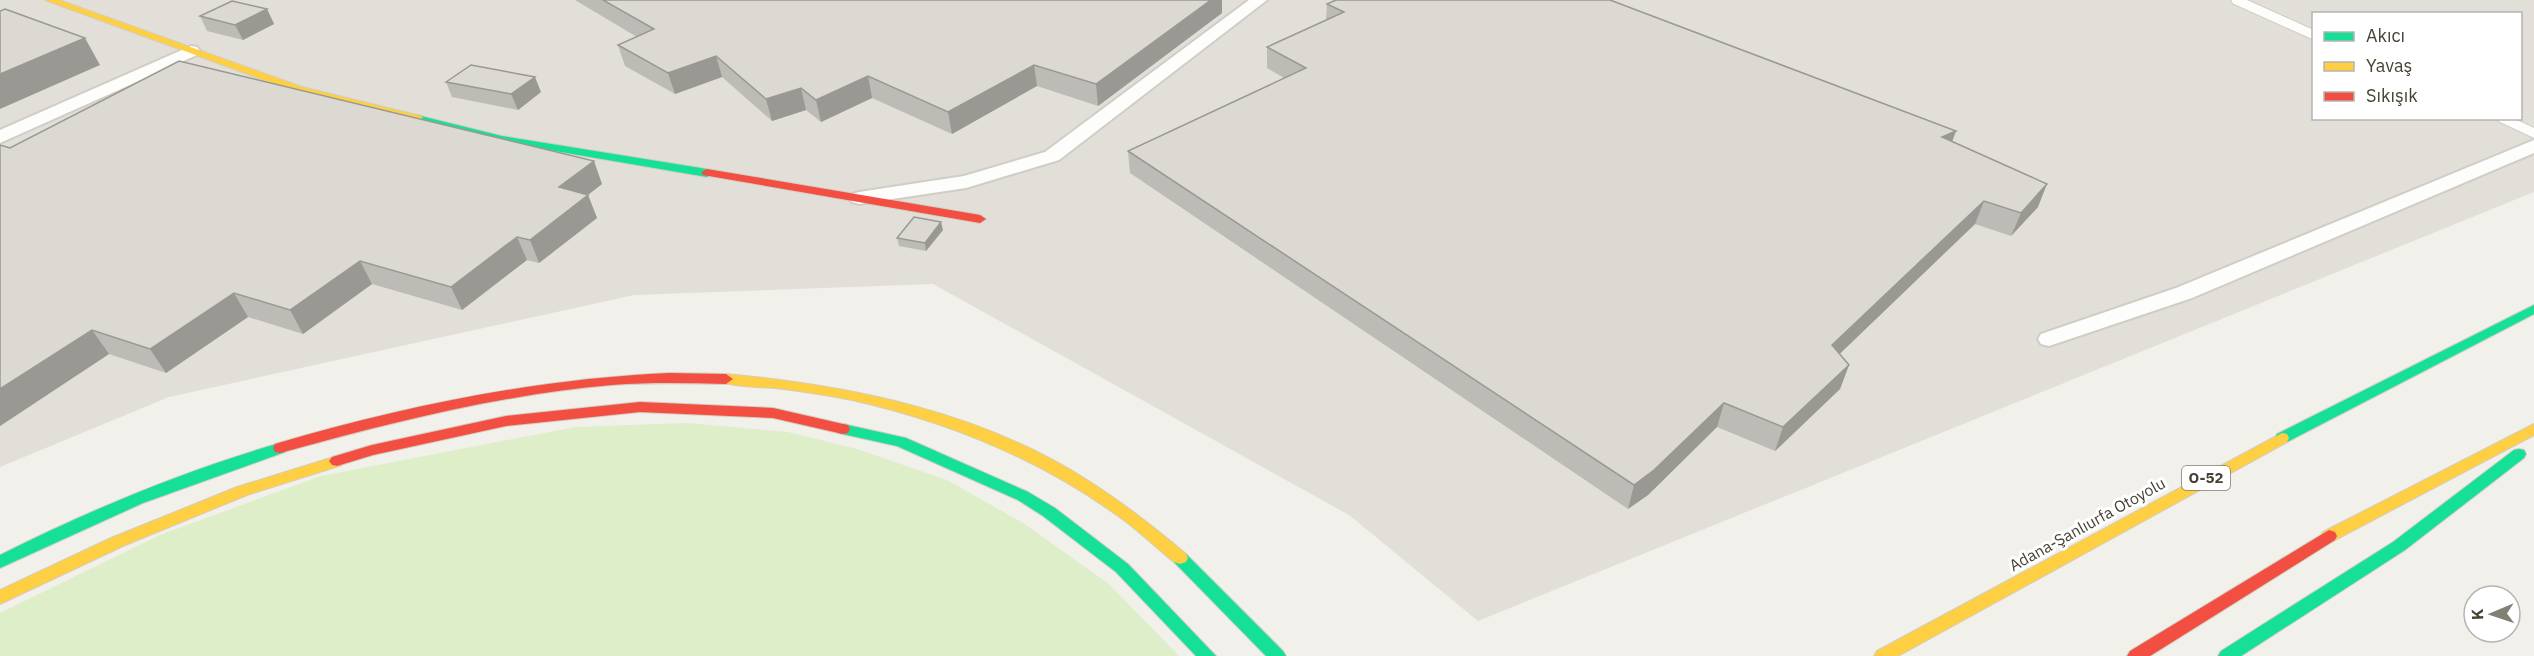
<svg xmlns="http://www.w3.org/2000/svg" width="2534" height="656" font-family="'IBM Plex Sans',sans-serif">
<rect width="100%" height="100%" fill="#f2f0ea"/>
<path fill="#e2dfd8" fill-rule="evenodd" d="M 0,0 L 2534,0 L 2534,192 L 1478,621 L 1349,515 L 933,284 L 634,295 L 169,397 L 0,467 ZM 2314,14 L 2520,14 L 2520,118 L 2314,118 Z"/>
<path fill="#ddeec8" d="M 687,423 L 788,432 L 857,449 L 947,480 L 1023,523 L 1109,584 L 1179,656 L 0,656 L 0,613 L 160,535 L 321,476 L 575,427 Z"/>
<g fill="none" stroke-linecap="round" stroke-linejoin="round">
<g stroke="#d0cdc7" stroke-width="11">
<path id="lane" d="M 2236,0 L 2314,35
M 2502,118 L 2534,133"/>
</g>
<g stroke="#d0cdc7" stroke-width="4">
<path id="street" d="M 1249,0 L 1267,0 L 1059,160 L 966,188 L 859,204 L 852,202 L 849,198 L 852,194 L 859,192 L 964,176 L 1045,152 Z
M 191,46 L 197,47 L 200,51 L 197,55 L 0,143 L 0,130 Z
M 2534,140 L 2534,153 L 2192,298 L 2049,346 L 2041,344 L 2038,339 L 2041,334 L 2176,288 Z"/>
</g>
<g stroke="#d2cec0" stroke-width="2">
<path id="fast" d="M 417,115 L 502,136 L 707,169 L 713,173 L 707,177 L 502,142 L 413,120 L 413,116 Z
M 2534,305 L 2534,314 L 2287,442 L 2277,442 L 2275,438 L 2277,434 Z
M 843,424 L 906,438 L 1028,492 L 1055,508 L 1128,564 L 1216,656 L 1196,656 L 1116,572 L 1043,516 L 1018,500 L 897,446 L 838,433 L 836,429 L 838,425 Z
M 280,443 L 285,444 L 287,448 L 285,452 L 143,503 L 0,568 L 0,555 C 90,510 183,471 280,443 Z
M 2519,449 L 2524,450 L 2526,454 L 2524,458 L 2405,550 L 2241,656 L 2218,656 L 2221,651 L 2393,542 L 2514,450 Z
M 1180,552 L 1186,554 L 1283,651 L 1286,656 L 1266,656 L 1174,562 L 1172,558 L 1174,554 Z"/>
</g>
<g stroke="#d2cec0" stroke-width="2">
<path id="slow" d="M 45,0 L 59,0 L 302,87 L 421,116 L 423,118 L 417,121 L 294,91 Z
M 726,374 C 851,386 979,411 1087,480 C 1122,502 1154,527 1186,554 L 1188,558 L 1186,562 L 1180,564 L 1174,562 C 1158,549 1142,534 1125,521 C 1044,461 950,422 852,400 C 827,395 801,391 775,388 C 758,387 738,387 721,382 L 719,379 L 721,376 Z
M 2534,424 L 2534,435 L 2335,540 L 2329,542 L 2323,540 L 2321,536 L 2323,532 Z
M 2282,433 L 2287,434 L 2289,438 L 2287,442 L 1898,656 L 1874,656 L 1877,651 Z
M 337,456 L 342,457 L 345,461 L 342,465 L 247,495 L 123,546 L 0,604 L 0,590 L 111,538 L 237,487 Z"/>
</g>
<g stroke="#d2cec0" stroke-width="2">
<path id="jam" d="M 707,169 L 980,215 L 986,219 L 980,223 L 703,175 L 701,173 L 703,171 Z
M 669,373 L 726,374 L 733,379 L 726,384 C 688,383 650,382 612,385 C 498,395 389,423 280,453 L 275,452 L 273,448 L 275,444 C 404,406 535,379 669,373 Z
M 640,402 L 773,408 L 843,424 L 848,425 L 850,429 L 848,433 L 843,434 L 773,418 L 640,412 L 506,426 L 373,455 L 337,466 L 332,465 L 329,461 L 332,457 L 372,445 L 506,416 Z
M 2329,530 L 2335,532 L 2337,536 L 2335,540 L 2150,656 L 2127,656 L 2130,651 Z"/>
</g>
<use href="#lane" stroke="#fdfdfc" stroke-width="9"/>
<use href="#street" fill="#fdfdfc" fill-rule="evenodd"/>
<use href="#fast" fill="#16e098" fill-rule="evenodd"/>
<use href="#slow" fill="#ffcf43" fill-rule="evenodd"/>
<use href="#jam" fill="#f24e42" fill-rule="evenodd"/>
</g>
<path fill="#bcbbb5" d="M 575,0 L 1222,0 L 1222,13 L 1098,106 L 1037,86 L 952,134 L 872,98 L 821,122 L 806,110 L 772,121 L 722,77 L 675,94 L 625,66 L 618,45 L 637,37 Z
M 1327,4 L 1952,142 L 2038,207 L 2011,236 L 1975,224 L 1839,354 L 1849,365 L 1840,389 L 1775,451 L 1717,427 L 1648,495 L 1628,509 L 1130,173 L 1128,151 L 1284,78 L 1267,68 L 1267,47 L 1326,20 Z
M 267,9 L 274,24 L 243,40 L 207,31 L 200,16 Z
M 446,82 L 541,92 L 518,110 L 452,97 Z
M 0,145 L 10,148 L 602,184 L 588,195 L 597,218 L 539,263 L 527,260 L 462,310 L 372,284 L 303,334 L 248,317 L 166,373 L 109,354 L 0,426 Z
M 943,230 L 926,251 L 899,246 L 897,238 Z"/>
<path fill="#999893" d="M 1211,0 L 1222,0 L 1222,13 L 1098,106 L 1096,84 Z
M 267,9 L 274,24 L 243,40 L 235,25 Z
M 85,38 L 100,65 L 0,109 L 0,74 Z
M 716,56 L 722,77 L 675,94 L 668,73 Z
M 1034,65 L 1037,86 L 952,134 L 948,112 Z
M 868,76 L 872,98 L 821,122 L 816,100 Z
M 535,77 L 541,92 L 518,110 L 511,94 Z
M 801,88 L 806,110 L 772,121 L 766,99 Z
M 1956,131 L 1948,153 L 1942,137 Z
M 594,161 L 602,184 L 568,210 L 559,187 Z
M 2047,184 L 2038,207 L 2011,236 L 2021,213 Z
M 588,195 L 597,218 L 539,263 L 530,240 Z
M 1984,201 L 1975,224 L 1824,369 L 1832,345 Z
M 941,222 L 943,230 L 926,251 L 925,243 Z
M 517,237 L 527,260 L 462,310 L 451,287 Z
M 360,261 L 372,284 L 303,334 L 290,310 Z
M 234,293 L 248,317 L 166,373 L 150,349 Z
M 92,330 L 109,354 L 0,426 L 0,389 Z
M 1849,365 L 1840,389 L 1775,451 L 1783,427 Z
M 1724,403 L 1717,427 L 1648,495 L 1628,509 L 1634,485 Z"/>
<path fill="#dbd9d2" stroke="#999893" stroke-width="1.5" d="M 603,0 L 1211,0 L 1096,84 L 1034,65 L 948,112 L 868,76 L 816,100 L 801,88 L 766,99 L 716,56 L 668,73 L 618,45 L 654,29 Z
M 1336,0 L 1610,0 L 1956,131 L 1942,137 L 2047,184 L 2021,213 L 1984,201 L 1832,345 L 1849,365 L 1783,427 L 1724,403 L 1654,470 L 1634,485 L 1128,151 L 1306,68 L 1267,47 L 1344,12 L 1327,4 Z
M 232,1 L 267,9 L 235,25 L 200,16 Z
M 5,9 L 85,38 L 0,74 L 0,11 Z
M 179,61 L 594,161 L 559,187 L 588,195 L 530,240 L 517,237 L 451,287 L 360,261 L 290,310 L 234,293 L 150,349 L 92,330 L 0,389 L 0,145 L 10,148 Z
M 471,65 L 535,77 L 511,94 L 446,82 Z
M 914,217 L 941,222 L 925,243 L 897,238 Z"/>
<g text-anchor="middle" stroke-width="6" stroke-linejoin="round" paint-order="stroke">
<rect fill="#fff" stroke="#7f7b72" stroke-width="1.5" x="2182" y="466" width="48" height="24" rx="4.5"/>
<g font-size="15" font-weight="bold" fill="#484235">
<text x="2206" y="483">O-52</text>
</g>
<g font-size="16" fill="#484235" stroke="#fff">
<text transform="translate(2087 524) rotate(-29)" y="6">Adana-Şanlıurfa Otoyolu</text>
</g>
</g>
<rect x="2312" y="12" width="210" height="108" fill="#ffffff" stroke="#b6b3ae" stroke-width="1.5"/>
<rect x="2324" y="32" width="30" height="9" fill="#16e098" stroke="#b6b3ae" stroke-width="1.5"/>
<text x="2366" y="42" font-size="18" fill="#484235">Akıcı</text>
<rect x="2324" y="62" width="30" height="9" fill="#ffcf43" stroke="#b6b3ae" stroke-width="1.5"/>
<text x="2366" y="72" font-size="18" fill="#484235">Yavaş</text>
<rect x="2324" y="92" width="30" height="9" fill="#f24e42" stroke="#b6b3ae" stroke-width="1.5"/>
<text x="2366" y="102" font-size="18" fill="#484235">Sıkışık</text>
<g transform="translate(2492 614) rotate(268)"><circle r="28" fill="#ffffff" stroke="#b6b3ae" stroke-width="1.5"/>
<path d="M0-4.5L10 22L0 15L-10 22Z" fill="#847f74"/>
<text y="-9" font-size="16" font-weight="bold" text-anchor="middle" fill="#484235">K</text>
</g>
</svg>
